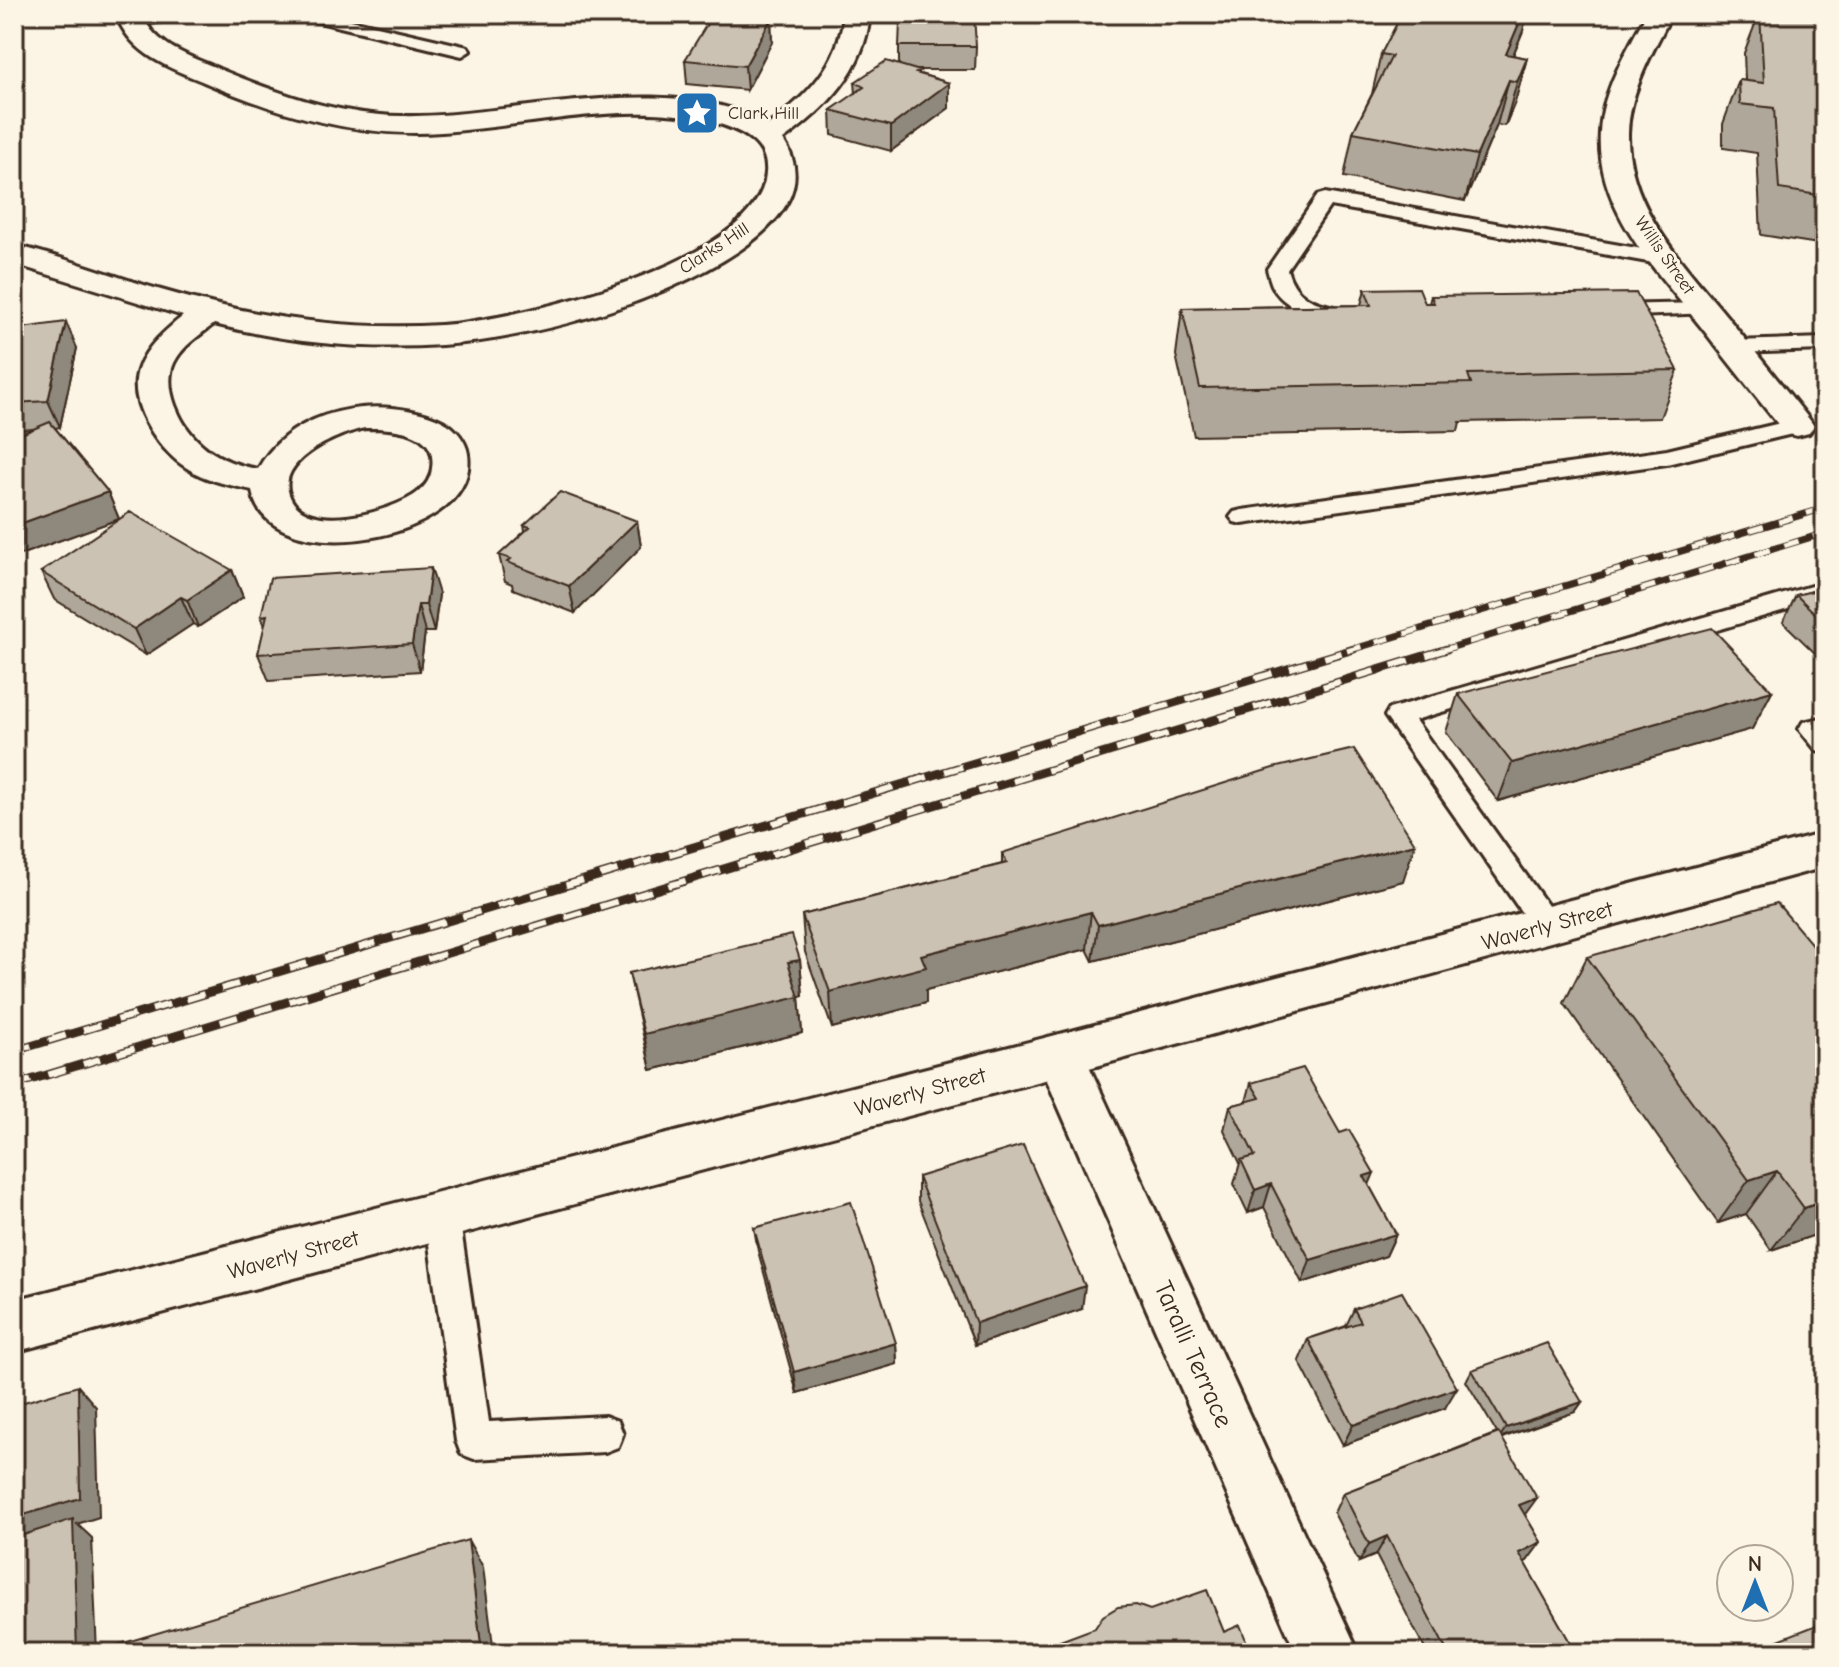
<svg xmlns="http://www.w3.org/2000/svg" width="1839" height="1667" font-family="'Comic Neue',sans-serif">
<rect width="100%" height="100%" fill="#fcf5e5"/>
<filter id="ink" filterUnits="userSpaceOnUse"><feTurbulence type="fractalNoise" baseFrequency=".0125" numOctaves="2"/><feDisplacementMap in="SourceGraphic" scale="16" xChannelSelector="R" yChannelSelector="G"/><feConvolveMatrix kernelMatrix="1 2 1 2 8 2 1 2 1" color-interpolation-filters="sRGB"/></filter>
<g filter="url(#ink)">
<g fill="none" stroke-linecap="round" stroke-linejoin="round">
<g stroke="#3b2a1e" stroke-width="6">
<path id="service" d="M 126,14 L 179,14 C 169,23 132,27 122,18 Z
M 296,14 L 325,14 L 468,47 L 470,51 L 462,56 L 298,17 Z
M 1325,193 L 1665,253 L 1675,259 L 1665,265 L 1330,206 L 1287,269 C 1297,304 1321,303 1351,311 L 1354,315 C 1339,333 1294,311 1280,297 C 1272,289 1270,280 1267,269 L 1318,195 Z
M 1704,303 L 1711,305 L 1714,309 L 1711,313 L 1610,317 L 1600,311 L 1610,305 Z
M 1825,338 L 1825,350 L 1734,353 L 1723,347 L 1734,341 Z
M 1797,419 L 1805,421 L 1808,426 L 1805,431 L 1667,464 L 1242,524 L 1234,522 L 1230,517 L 1234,512 L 1242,510 L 1667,450 Z
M 1825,582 L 1825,598 L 1415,720 L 1556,917 L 1561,925 L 1556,933 L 1546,937 L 1536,933 L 1385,716 L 1389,709 Z
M 1825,717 L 1825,753 L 1816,750 L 1799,729 L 1803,722 Z
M 442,1200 L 454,1204 L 459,1215 L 489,1422 L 605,1416 L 618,1421 L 623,1434 L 618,1447 L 605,1452 L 474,1459 L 461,1454 L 456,1441 L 425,1215 L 430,1204 Z"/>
</g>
<g stroke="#3b2a1e" stroke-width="6">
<path id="minor" d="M 116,14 L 142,14 C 154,46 190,56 219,69 C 277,93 337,115 401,116 C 505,119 675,67 768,125 C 807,96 839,65 844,14 L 870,14 C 865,70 827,108 783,140 C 841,225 667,292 609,311 C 555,328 499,341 442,345 C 365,350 289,343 214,324 C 200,335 182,346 174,363 C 168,376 170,391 175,405 C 189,442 219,463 258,469 C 287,416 356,399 412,411 C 427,414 446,420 456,431 C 467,443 470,454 468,469 C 457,546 263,572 252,490 C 230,485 206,481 187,468 C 159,451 125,402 139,367 C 147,346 166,330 183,316 L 14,264 L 14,245 C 64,257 112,276 161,290 C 253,317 345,331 441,325 C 515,320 760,264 766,173 C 769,140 735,128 709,121 C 628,99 525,127 442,132 C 358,138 280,115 204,82 C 168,67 130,54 116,14 ZM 365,428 C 393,428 438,430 432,468 C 431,478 426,486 417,493 C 392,512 303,537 289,494 C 277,459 340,433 365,428 Z
M 1646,14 L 1672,14 C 1653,51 1629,91 1628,134 C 1627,208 1685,265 1728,318 C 1755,352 1782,385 1809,419 L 1814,426 L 1809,433 L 1797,436 L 1785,433 C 1757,398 1729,363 1702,328 C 1658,272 1595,209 1600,132 C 1602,90 1627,51 1646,14 Z
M 1060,1034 L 1077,1040 L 1084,1055 L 1359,1653 L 1296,1653 L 1036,1055 L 1043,1040 Z"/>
</g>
<g stroke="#3b2a1e" stroke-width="6">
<path id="secondary" d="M 1825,833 L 1825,867 L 1060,1076 L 14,1352 L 14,1300 L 1060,1034 Z"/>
</g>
<use href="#service" fill="#fcf5e5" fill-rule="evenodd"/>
<use href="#minor" fill="#fcf5e5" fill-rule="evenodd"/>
<use href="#secondary" fill="#fcf5e5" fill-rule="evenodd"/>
<g stroke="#3b2a1e" stroke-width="7">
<path id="rail-far1" d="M 1347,651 L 1825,508
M 1440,651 L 1825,533"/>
</g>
<g stroke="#3b2a1e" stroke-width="9">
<path id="rail" d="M 14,1051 L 1354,649
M 14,1085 L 1447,649"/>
</g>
<use href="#rail-far1" stroke="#fcf5e5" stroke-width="5" stroke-dasharray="15" stroke-linecap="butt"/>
<use href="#rail" stroke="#fcf5e5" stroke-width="6" stroke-dasharray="18" stroke-linecap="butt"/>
</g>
<path fill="#afa79a" stroke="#3b2a1e" stroke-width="2" d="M 722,14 L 780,14 L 780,19 L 771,19 L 772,42 L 747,90 L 687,84 L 685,60 Z
M 1402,14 L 1562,14 L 1558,21 L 1527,15 L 1523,31 L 1513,55 L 1527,58 L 1515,102 L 1505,126 L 1497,125 L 1465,201 L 1344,177 L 1353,132 L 1372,94 L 1381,54 Z
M 1759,14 L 1794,14 L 1825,18 L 1825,245 L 1761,235 L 1757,153 L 1723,148 L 1723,124 L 1739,80 L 1745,81 L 1744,53 Z
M 913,22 L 976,46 L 975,70 L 915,70 L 920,74 L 949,83 L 949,108 L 891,151 L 832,135 L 831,110 L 856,94 L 855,82 L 899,65 L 899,46 Z
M 1365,289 L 1425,303 L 1429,303 L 1431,296 L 1678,370 L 1660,418 L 1460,422 L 1458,431 L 1194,436 L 1176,355 L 1182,308 L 1361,305 Z
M 14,329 L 77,348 L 60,427 L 55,428 L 108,492 L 119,519 L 14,557 L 14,437 L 34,429 L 14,430 Z
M 637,521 L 641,547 L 575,613 L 513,589 L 512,584 L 505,581 L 499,555 L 525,531 L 524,525 Z
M 232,570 L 243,597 L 198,627 L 193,624 L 146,655 L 54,599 L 41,572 Z
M 1825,588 L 1825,663 L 1783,622 L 1796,595 Z
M 439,594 L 434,632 L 425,632 L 420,671 L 269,681 L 258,654 L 265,626 L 261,616 Z
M 1772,691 L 1752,729 L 1498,801 L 1446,732 L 1458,694 Z
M 1002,853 L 1403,881 L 1093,961 L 1087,949 L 926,990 L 926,1003 L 832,1028 L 805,952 L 802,915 L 1002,864 Z
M 1587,957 L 1825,958 L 1825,1249 L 1815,1235 L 1771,1250 L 1746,1214 L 1718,1223 L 1564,1003 Z
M 800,960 L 803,996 L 799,997 L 802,1033 L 651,1070 L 629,973 Z
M 1251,1083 L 1369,1185 L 1396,1234 L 1386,1256 L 1302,1283 L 1264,1207 L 1248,1213 L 1234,1184 L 1240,1163 L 1224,1130 L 1230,1106 L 1246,1102 Z
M 918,1177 L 1082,1309 L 975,1345 L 918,1201 Z
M 754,1228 L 896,1343 L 897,1364 L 797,1393 L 758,1251 Z
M 1354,1309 L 1445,1408 L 1343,1445 L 1299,1361 L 1308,1339 L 1346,1326 Z
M 1472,1370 L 1582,1402 L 1575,1412 L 1502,1438 L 1525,1515 L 1541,1542 L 1527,1561 L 1524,1562 L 1571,1644 L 1563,1653 L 1427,1653 L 1376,1555 L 1359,1562 L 1334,1513 L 1343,1493 L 1497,1433 L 1466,1381 Z
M 1760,1647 L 1825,1653 L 1753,1653 Z"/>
<path fill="#8f887d" stroke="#3b2a1e" stroke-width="2" d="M 1523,14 L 1527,14 L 1523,31 L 1495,98 L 1506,54 Z
M 771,19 L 772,42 L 747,90 L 745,66 Z
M 1527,58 L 1515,102 L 1505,126 L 1517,82 Z
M 1509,80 L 1497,125 L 1465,201 L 1477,155 Z
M 949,83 L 949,108 L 891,151 L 891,126 Z
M 66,322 L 77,348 L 60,427 L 48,401 Z
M 108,492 L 119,519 L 14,557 L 14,526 Z
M 637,521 L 641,547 L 575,613 L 569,586 Z
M 431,568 L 439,594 L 434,632 L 426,605 Z
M 232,570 L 243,597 L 198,627 L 187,600 Z
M 181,597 L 193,624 L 146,655 L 134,629 Z
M 418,605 L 425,632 L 420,671 L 412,644 Z
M 1772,691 L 1752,729 L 1498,801 L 1512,763 Z
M 1415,844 L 1403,881 L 1093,961 L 1098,925 Z
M 1091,912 L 1087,949 L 926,990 L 926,1003 L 832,1028 L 830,992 L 921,955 Z
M 800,960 L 803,996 L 799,997 L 802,1033 L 651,1070 L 644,1034 L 788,962 Z
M 1777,1171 L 1746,1214 L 1718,1223 L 1749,1180 Z
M 1374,1173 L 1364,1197 L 1364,1176 Z
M 1271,1184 L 1264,1207 L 1248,1213 L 1255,1190 Z
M 1825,1201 L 1825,1222 L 1815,1235 L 1771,1250 L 1804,1208 Z
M 1396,1234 L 1386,1256 L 1302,1283 L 1310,1260 Z
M 1085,1286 L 1082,1309 L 975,1345 L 976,1323 Z
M 896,1343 L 897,1364 L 797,1393 L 794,1372 Z
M 78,1386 L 96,1407 L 99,1517 L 77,1524 L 92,1538 L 97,1653 L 77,1653 L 14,1543 L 14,1518 Z
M 1457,1388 L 1445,1408 L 1343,1445 L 1353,1425 Z
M 1582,1402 L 1575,1412 L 1499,1438 L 1506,1428 Z
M 1537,1498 L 1523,1517 L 1519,1505 Z
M 1387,1536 L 1376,1555 L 1359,1562 L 1369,1544 Z
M 468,1540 L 483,1567 L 494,1653 L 482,1653 Z
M 1541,1542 L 1527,1561 L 1505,1571 L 1519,1553 Z
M 1571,1644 L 1563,1653 L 1550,1653 Z"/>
<path fill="#ccc2b3" stroke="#3b2a1e" stroke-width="2" d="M 713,14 L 771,19 L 745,66 L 685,60 Z
M 913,14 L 974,14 L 976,46 L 899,46 L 900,22 L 913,22 Z
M 1402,14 L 1523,14 L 1506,54 L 1527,58 L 1517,82 L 1509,80 L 1477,155 L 1353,132 L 1392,56 L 1381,54 Z
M 1760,14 L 1794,14 L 1825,18 L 1825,196 L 1779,189 L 1774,108 L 1740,104 L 1739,80 L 1764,83 Z
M 886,61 L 920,71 L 916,73 L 949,83 L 891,126 L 831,110 L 864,87 L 855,82 Z
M 1419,288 L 1425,303 L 1434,303 L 1431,296 L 1636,293 L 1678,370 L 1468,374 L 1471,383 L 1200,388 L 1182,308 L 1371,305 L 1365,289 Z
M 66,322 L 48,401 L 14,403 L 14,329 Z
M 50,422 L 108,492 L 14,526 L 14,437 Z
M 560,492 L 637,521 L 569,586 L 507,562 L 511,559 L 499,555 L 530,527 L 524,525 Z
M 130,512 L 232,570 L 187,600 L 181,597 L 134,629 L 41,572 Z
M 431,568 L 426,605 L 418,605 L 412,644 L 258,654 L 267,615 L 261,616 L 270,578 Z
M 1825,588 L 1825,623 L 1796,595 Z
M 1712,628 L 1772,691 L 1512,763 L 1458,694 Z
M 1354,749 L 1415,844 L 1098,925 L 1091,912 L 921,955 L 926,967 L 830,992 L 802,915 L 1007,863 L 1002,853 L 1273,768 Z
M 1777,903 L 1825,960 L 1825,1201 L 1804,1208 L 1777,1171 L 1749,1180 L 1587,957 Z
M 792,935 L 800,960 L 788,962 L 799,997 L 644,1034 L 629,973 Z
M 1303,1068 L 1340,1133 L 1349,1130 L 1374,1173 L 1364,1176 L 1396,1234 L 1310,1260 L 1271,1184 L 1255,1190 L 1241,1160 L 1255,1156 L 1230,1106 L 1260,1098 L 1251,1083 Z
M 1023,1145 L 1085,1286 L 976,1323 L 918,1177 Z
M 851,1202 L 896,1343 L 794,1372 L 754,1228 Z
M 1402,1292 L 1457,1388 L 1353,1425 L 1308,1339 L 1361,1322 L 1354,1309 Z
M 1547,1343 L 1582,1402 L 1506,1428 L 1472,1370 Z
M 78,1386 L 80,1498 L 14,1518 L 14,1405 Z
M 1499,1433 L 1537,1498 L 1519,1505 L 1541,1542 L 1519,1553 L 1571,1644 L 1550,1653 L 1448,1653 L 1387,1536 L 1369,1544 L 1343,1493 Z
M 73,1519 L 77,1653 L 14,1653 L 14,1538 Z
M 468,1540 L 482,1653 L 117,1653 L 117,1645 Z
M 1207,1590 L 1224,1632 L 1240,1625 L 1251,1653 L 1028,1653 L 1095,1628 L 1103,1616 L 1118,1607 L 1136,1605 L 1150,1610 Z
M 1825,1622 L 1825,1653 L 1763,1653 L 1760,1647 Z"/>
</g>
<defs>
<g id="sight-square" transform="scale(2.3)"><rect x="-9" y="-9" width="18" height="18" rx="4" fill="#1f6fb2" stroke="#fcf5e5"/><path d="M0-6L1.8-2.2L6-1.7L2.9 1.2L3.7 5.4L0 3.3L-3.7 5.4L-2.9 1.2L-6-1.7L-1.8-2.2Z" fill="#fff"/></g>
</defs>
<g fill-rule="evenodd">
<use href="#sight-square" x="697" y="113"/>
</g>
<g text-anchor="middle" stroke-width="6" stroke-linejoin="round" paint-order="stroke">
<g font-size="18" fill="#3b2a1e" stroke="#fcf5e5" text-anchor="start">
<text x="728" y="119">Clark Hill</text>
</g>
<g font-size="18" fill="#3b2a1e" stroke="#fcf5e5">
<text transform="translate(714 248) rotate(-33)" y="6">Clarks Hill</text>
<text transform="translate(1665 255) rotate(55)" y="6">Willis Street</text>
</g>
<g font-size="22" fill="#3b2a1e" stroke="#fcf5e5">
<text transform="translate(1547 925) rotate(-15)" y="8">Waverly Street</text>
<text transform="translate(920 1091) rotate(-15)" y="8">Waverly Street</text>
<text transform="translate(293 1254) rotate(-15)" y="8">Waverly Street</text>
</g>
<g font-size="26" fill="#3b2a1e" stroke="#fcf5e5">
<text transform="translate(1194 1354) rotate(66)" y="9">Taralli Terrace</text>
</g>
</g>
<rect width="1839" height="1667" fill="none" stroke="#fcf5e5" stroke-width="48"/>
<rect x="24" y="24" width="1791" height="1619" fill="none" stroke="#3b2a1e" stroke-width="3" filter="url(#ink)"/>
<g transform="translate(1755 1583)"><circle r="38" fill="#fcf5e5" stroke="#afa495" stroke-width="2"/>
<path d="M0-6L14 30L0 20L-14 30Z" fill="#1f6fb2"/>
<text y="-12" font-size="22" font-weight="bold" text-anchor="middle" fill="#3b2a1e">N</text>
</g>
</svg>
